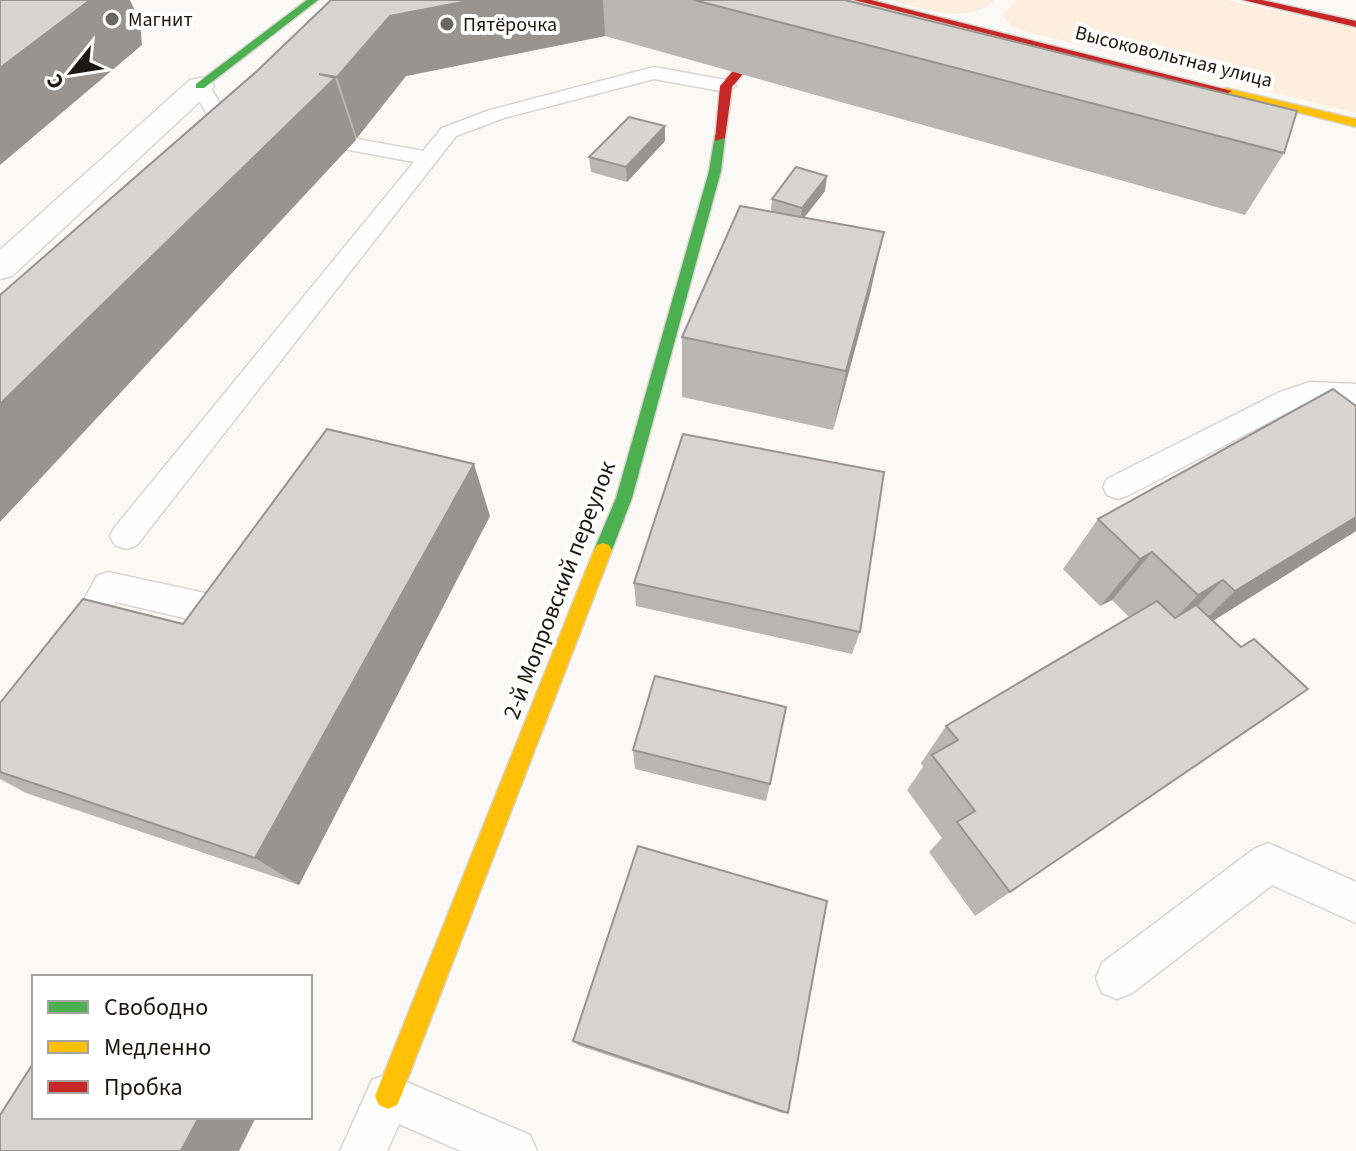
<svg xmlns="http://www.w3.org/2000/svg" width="1356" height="1151" font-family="'Source Sans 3',sans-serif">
<rect width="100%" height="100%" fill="#fbf9f6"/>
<path fill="#fdeede" d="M 890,0 L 994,0 C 968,27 921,8 890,0 Z
M 1017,0 L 1228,0 L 1356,29 L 1356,113 L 1032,33 L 1011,26 L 1003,15 Z"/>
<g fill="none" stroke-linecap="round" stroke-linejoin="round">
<g stroke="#d9d5d0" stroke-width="3">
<path id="lane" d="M 654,67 L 726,80 L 736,86 L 726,92 L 654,79 L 504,118 L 456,136 L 137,545 L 126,549 L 115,545 L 110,536 L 115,527 L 414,162 L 344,149 L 341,144 L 344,139 L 352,138 L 423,151 L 442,128 L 490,110 Z
M 200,80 L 207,82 L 229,118 L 254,123 L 257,127 L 254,131 L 247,133 L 215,127 L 190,86 Z
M 1310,382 L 1356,384 L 1356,404 L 1311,402 L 1300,406 L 1129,495 L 1118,499 L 1107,495 L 1103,487 L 1107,479 L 1280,392 Z
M 108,572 L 237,600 L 249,604 L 253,614 L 247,626 L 235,630 L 116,602 L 91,649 L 79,654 L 67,649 L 62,639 L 97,576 Z
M 1268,843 L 1356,882 L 1356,923 L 1272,885 L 1132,993 L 1117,999 L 1102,993 L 1096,978 L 1102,963 L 1254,849 Z
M 388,1074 L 530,1135 L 537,1151 L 461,1151 L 399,1124 L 387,1151 L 340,1151 L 372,1080 Z"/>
</g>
<g stroke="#d9d5d0" stroke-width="3">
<path id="street" d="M 200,78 L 210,80 L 214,86 L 210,92 L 12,276 L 0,279 L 0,250 L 190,80 Z"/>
</g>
<g stroke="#d9d5d0" stroke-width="3">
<path id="fast" d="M 307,0 L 318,0 L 204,88 L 196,88 L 196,84 Z
M 715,135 L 725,138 L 721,171 L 632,498 L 612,550 L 609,555 L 597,555 L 594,550 L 616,498 L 709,171 Z"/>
</g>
<g stroke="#d9d5d0" stroke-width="3">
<path id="slow" d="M 1226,88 L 1356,119 L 1356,127 L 1222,93 L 1222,89 Z
M 603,543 L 609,545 L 612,550 L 401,1096 L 397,1105 L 388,1109 L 379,1105 L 375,1096 L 594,550 L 597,545 Z"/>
</g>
<g stroke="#d9d5d0" stroke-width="3">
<path id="jam" d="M 794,0 L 804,0 L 732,87 L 725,138 L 715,141 L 720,86 Z
M 854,0 L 871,0 L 1232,91 L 1226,94 Z
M 1243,0 L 1262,0 L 1356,21 L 1356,27 Z"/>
</g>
<use href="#lane" fill="#fefefe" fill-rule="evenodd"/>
<use href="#street" fill="#fefefe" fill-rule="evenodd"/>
<use href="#fast" fill="#4caf50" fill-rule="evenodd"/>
<use href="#slow" fill="#ffc107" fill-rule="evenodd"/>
<use href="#jam" fill="#c62828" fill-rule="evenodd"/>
</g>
<path fill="#bab6b3" d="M 331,0 L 845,0 L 1284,153 L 1245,215 L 605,36 L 406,76 L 357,138 L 355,138 L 356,140 L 257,71 Z
M 665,126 L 665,141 L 627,182 L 591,172 L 589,157 Z
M 825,191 L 804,218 L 870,294 L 833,430 L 682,397 L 682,337 L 771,211 L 772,199 Z
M 1356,406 L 1356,531 L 1213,621 L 1241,647 L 1308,689 L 975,916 L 929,852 L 942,838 L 907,790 L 923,767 L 921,763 L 946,726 L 1129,617 L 1112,600 L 1100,606 L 1063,569 L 1098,519 Z
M 490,516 L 299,885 L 26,793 L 0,779 L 0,703 L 183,624 Z
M 634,583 L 860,632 L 852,654 L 636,606 Z
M 633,750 L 770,784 L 766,801 L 635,769 Z
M 573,1041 L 788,1113 L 782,1113 L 580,1046 Z"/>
<path fill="#979492" d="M 90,0 L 130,0 L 140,22 L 142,45 L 0,165 L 0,68 Z
M 473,0 L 603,0 L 605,36 L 406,76 L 357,138 L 337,77 L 390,16 Z
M 335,78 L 356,140 L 0,522 L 0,404 Z
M 665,126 L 665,141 L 627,182 L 626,167 Z
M 827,176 L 825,191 L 800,223 L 802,208 Z
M 884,232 L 870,294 L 833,430 L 846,371 Z
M 474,464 L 490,516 L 299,885 L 255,858 Z
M 1356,517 L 1356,531 L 1187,637 L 1235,591 Z
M 1152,552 L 1112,600 L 1100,606 L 1140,559 Z
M 1223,580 L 1176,627 L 1153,641 L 1198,595 Z
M 199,1117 L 256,1117 L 239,1151 L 181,1151 Z"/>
<path fill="#d8d4d0" stroke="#979492" stroke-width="2" d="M 0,0 L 90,0 L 0,68 Z
M 331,0 L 473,0 L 390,16 L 337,77 L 319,74 L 335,78 L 0,404 L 0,295 L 257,71 Z
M 694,0 L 845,0 L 1297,111 L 1284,153 Z
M 629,117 L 665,126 L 626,167 L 589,157 Z
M 796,167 L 827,176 L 802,208 L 772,199 Z
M 740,206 L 884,232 L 846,371 L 682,337 Z
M 1333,389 L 1356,406 L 1356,517 L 1235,591 L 1223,580 L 1198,595 L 1152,552 L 1140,559 L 1098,519 Z
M 327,429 L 474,464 L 255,858 L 0,772 L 0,703 L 83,599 L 183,624 Z
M 683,434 L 884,472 L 860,632 L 634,583 Z
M 1157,601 L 1175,618 L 1196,605 L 1241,647 L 1254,639 L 1308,689 L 1010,892 L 957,822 L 975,811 L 932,755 L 958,740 L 946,726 Z
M 655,676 L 786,707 L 770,784 L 633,750 Z
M 638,846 L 827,901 L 788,1113 L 573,1041 Z
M 34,1062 L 34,1117 L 199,1117 L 181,1151 L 0,1151 L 0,1115 Z"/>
<g fill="#6a6560" stroke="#fff" stroke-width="3">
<circle cx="112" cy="19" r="8"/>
<circle cx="447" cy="24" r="8"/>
</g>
<g text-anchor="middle" stroke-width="8" stroke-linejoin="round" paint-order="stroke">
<g font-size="20" fill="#1c1610" stroke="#fff" text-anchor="start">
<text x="128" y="26">Магнит</text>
<text x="463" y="31">Пятёрочка</text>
</g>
<g font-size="20" fill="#1c1610" stroke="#fff">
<text transform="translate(1174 56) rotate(14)" y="7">Высоковольтная улица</text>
</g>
<g font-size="24" fill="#1c1610" stroke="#fff">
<text transform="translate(559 590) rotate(-69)" y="8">2-й Мопровский переулок</text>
</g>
</g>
<rect x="32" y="975" width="280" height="144" fill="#ffffff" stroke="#a4a29f" stroke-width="2"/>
<rect x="48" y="1001" width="40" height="12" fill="#4caf50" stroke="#a4a29f" stroke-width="2"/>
<text x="104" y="1015" font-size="24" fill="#1c1610">Свободно</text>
<rect x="48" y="1041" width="40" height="12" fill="#ffc107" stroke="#a4a29f" stroke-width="2"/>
<text x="104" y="1055" font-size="24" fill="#1c1610">Медленно</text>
<rect x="48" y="1081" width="40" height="12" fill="#c62828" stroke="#a4a29f" stroke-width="2"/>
<text x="104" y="1095" font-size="24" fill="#1c1610">Пробка</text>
<g transform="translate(72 72) rotate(240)" stroke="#ffffff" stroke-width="6" paint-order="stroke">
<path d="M0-6L14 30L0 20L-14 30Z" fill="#1c1610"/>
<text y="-12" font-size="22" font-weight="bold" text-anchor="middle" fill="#1c1610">С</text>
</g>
</svg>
